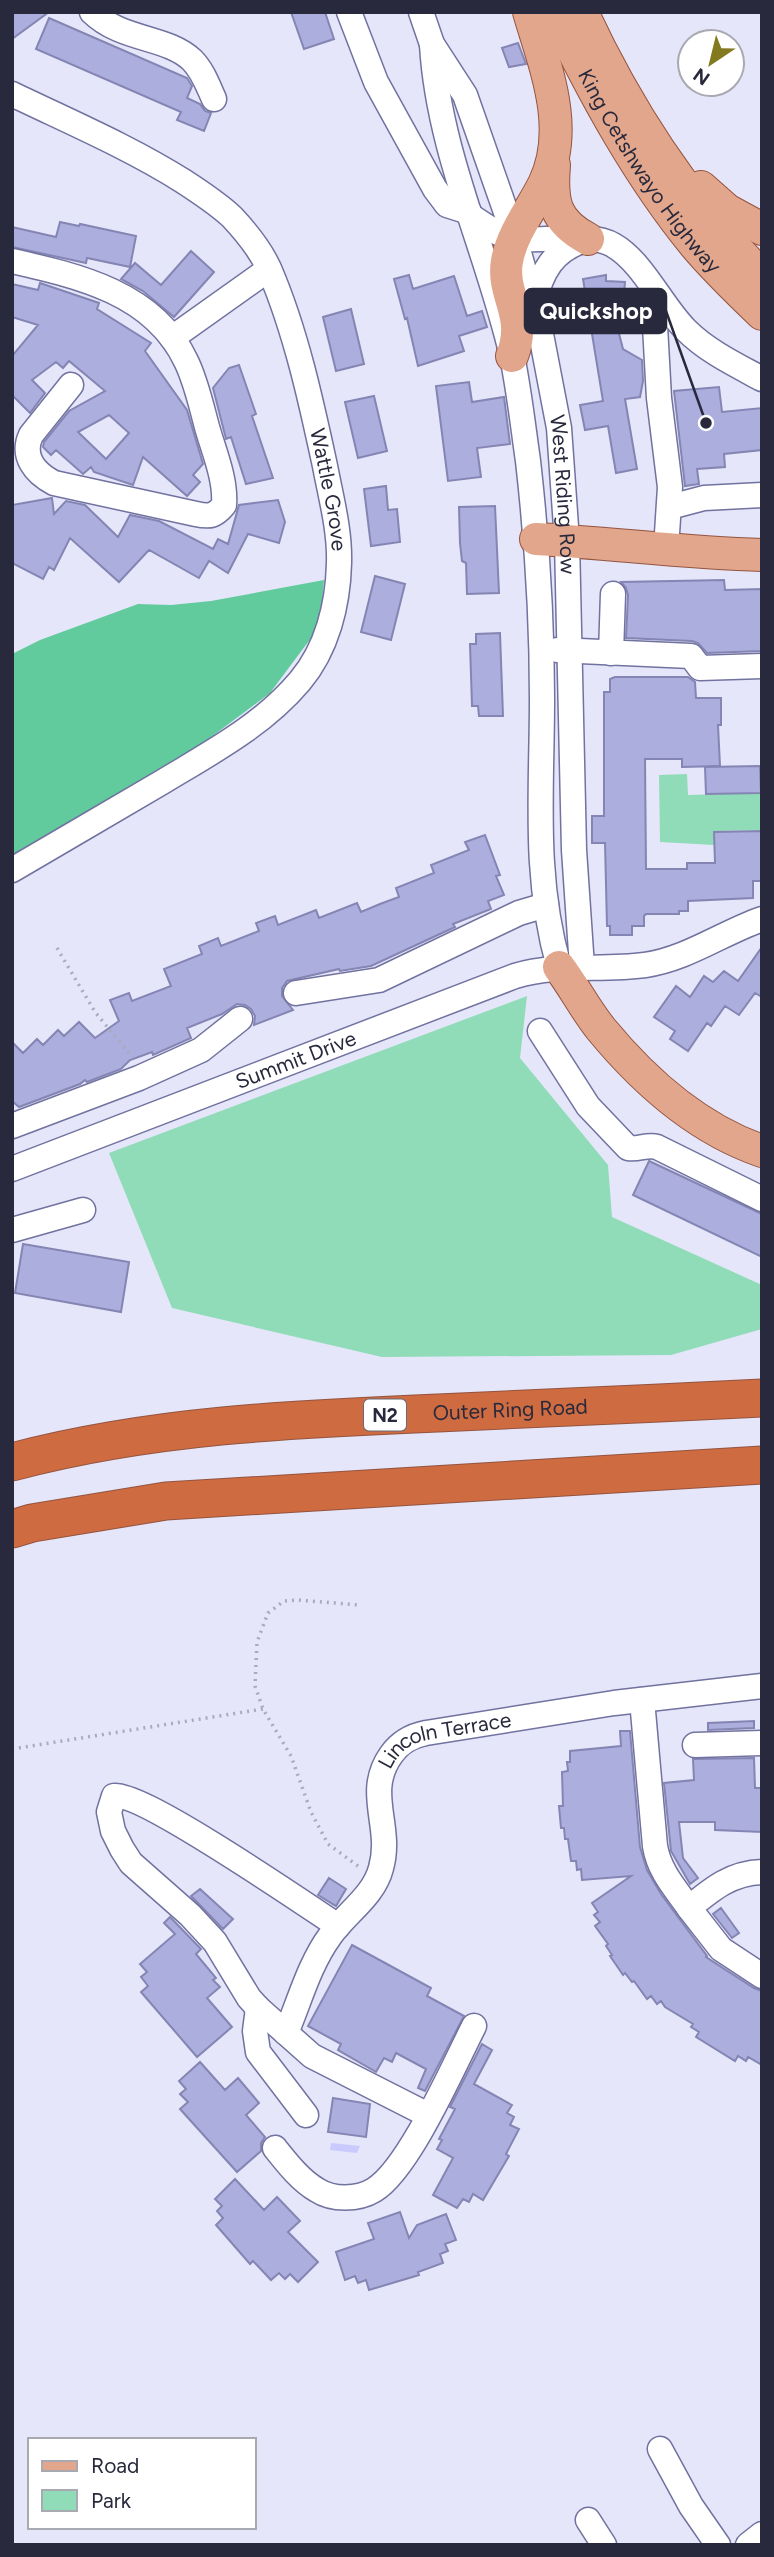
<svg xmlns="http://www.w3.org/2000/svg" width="774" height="2557" font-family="Figtree,sans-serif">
<rect width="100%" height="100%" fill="#e5e6fa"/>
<path fill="#90dcb8" d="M 687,774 L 688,795 L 762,793 L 762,830 L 714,831 L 714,845 L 660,842 L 659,775 Z
M 527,996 L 520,1058 L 608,1165 L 612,1217 L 762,1285 L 762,1329 L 671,1355 L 382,1357 L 172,1308 L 109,1153 Z"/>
<path fill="#61cb9d" d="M 324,580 L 320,626 L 270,693 L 199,746 L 12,857 L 12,654 L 40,640 L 138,604 L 171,605 L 211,601 Z"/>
<path fill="#c9cafe" d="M 331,2143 L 360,2146 L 357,2153 L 330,2150 Z"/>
<path fill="#acaede" stroke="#8485b3" stroke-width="2" fill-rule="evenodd" d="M 12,12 L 49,12 L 12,39 Z
M 291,12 L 325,12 L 334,39 L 304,49 Z
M 49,18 L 187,78 L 192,86 L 187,98 L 200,104 L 205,111 L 211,113 L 204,131 L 177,120 L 181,112 L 36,49 Z
M 518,43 L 526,64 L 509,67 L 502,48 Z
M 60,222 L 79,226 L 80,224 L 136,236 L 130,267 L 87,258 L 86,263 L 12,247 L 12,227 L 56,237 Z
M 191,251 L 214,272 L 174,317 L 143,291 L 121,279 L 135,263 L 161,285 Z
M 409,275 L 413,289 L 454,276 L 467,316 L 482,311 L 487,327 L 459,336 L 464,351 L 418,366 L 407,318 L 405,319 L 394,279 Z
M 606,275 L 606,281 L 625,282 L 622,318 L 615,318 L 623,349 L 642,360 L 643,381 L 640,397 L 625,399 L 637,469 L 616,473 L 608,426 L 585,430 L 580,405 L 603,401 L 583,279 Z
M 40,283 L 99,303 L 97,309 L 151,343 L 145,351 L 187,410 L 203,464 L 193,475 L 200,482 L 187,496 L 143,457 L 133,485 L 94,472 L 91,467 L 83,474 L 56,450 L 51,455 L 43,447 L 44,442 L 69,411 L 105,391 L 69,361 L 63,368 L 56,362 L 32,380 L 45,393 L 30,413 L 12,395 L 12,356 L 38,325 L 12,317 L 12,284 L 38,290 ZM 109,415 L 129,433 L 106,459 L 78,432 Z
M 351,309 L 364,364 L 336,371 L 323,317 Z
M 239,365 L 256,414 L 252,416 L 273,478 L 246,484 L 231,437 L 226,439 L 213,388 L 229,368 Z
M 469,382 L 472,402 L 504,397 L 510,444 L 477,448 L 481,477 L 448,481 L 436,386 Z
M 719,387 L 722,412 L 762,408 L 762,450 L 724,454 L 725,467 L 697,469 L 699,484 L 685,486 L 674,391 Z
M 374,396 L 387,451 L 358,458 L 345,402 Z
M 386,486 L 388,510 L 397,509 L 400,542 L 371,546 L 364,489 Z
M 52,498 L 54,514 L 66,501 L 85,505 L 118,537 L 130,515 L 159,521 L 213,549 L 218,539 L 228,544 L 239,505 L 278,500 L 285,522 L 279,543 L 248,534 L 228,573 L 209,561 L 199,578 L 149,550 L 119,582 L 70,538 L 54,570 L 49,567 L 43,579 L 12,563 L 12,505 Z
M 495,506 L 499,593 L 467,594 L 466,563 L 462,561 L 460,543 L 459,507 Z
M 375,576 L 405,584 L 391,640 L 361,632 Z
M 724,580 L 725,590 L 762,589 L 762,651 L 707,653 L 698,643 L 692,641 L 626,638 L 628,595 L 626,588 L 621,582 Z
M 500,633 L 503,716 L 479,716 L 478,706 L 472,706 L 470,644 L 476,644 L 476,634 Z
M 615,677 L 688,677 L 695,682 L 696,698 L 721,698 L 721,725 L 718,725 L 720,766 L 682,767 L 682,759 L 645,759 L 646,869 L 687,869 L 687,863 L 715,863 L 714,832 L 762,831 L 762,881 L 753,881 L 753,898 L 688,901 L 688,911 L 679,911 L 679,914 L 646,914 L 644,916 L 644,926 L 632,926 L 632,935 L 610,935 L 610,926 L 607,926 L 605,843 L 592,843 L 592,816 L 604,816 L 604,692 L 610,692 L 610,679 Z
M 760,766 L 761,793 L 706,794 L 705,767 Z
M 485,835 L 500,875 L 496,876 L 504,895 L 488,901 L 491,909 L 453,924 L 455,927 L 371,966 L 340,971 L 339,969 L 287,981 L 282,988 L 282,996 L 293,1010 L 254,1025 L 255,1016 L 251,1009 L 245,1005 L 237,1004 L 222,1014 L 187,1028 L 191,1038 L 153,1055 L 152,1052 L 130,1060 L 121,1069 L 87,1082 L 85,1080 L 80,1084 L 19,1107 L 12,1101 L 12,1042 L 23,1053 L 37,1039 L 43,1045 L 58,1030 L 64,1036 L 79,1022 L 95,1038 L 119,1021 L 110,1000 L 129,993 L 132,1001 L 171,986 L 164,969 L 202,954 L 199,946 L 218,938 L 221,946 L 259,931 L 256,923 L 275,916 L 278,925 L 316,910 L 319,918 L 357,903 L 361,912 L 380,904 L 399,897 L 396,888 L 434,873 L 431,865 L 469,850 L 465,842 Z
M 762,947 L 762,997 L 755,993 L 739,1015 L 725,1006 L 711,1026 L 707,1023 L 688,1051 L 670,1039 L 675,1031 L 654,1017 L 676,986 L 690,997 L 704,976 L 713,982 L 724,971 L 738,981 Z
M 649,1161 L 762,1214 L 762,1257 L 633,1195 Z
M 23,1244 L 129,1262 L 121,1312 L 15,1293 Z
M 754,1721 L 754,1728 L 708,1730 L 708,1723 Z
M 620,1731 L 630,1731 L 640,1847 L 647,1870 L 661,1894 L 707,1956 L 706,1957 L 754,1988 L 762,1991 L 762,2065 L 748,2057 L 746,2061 L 738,2056 L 735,2061 L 696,2037 L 699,2032 L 691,2027 L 693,2024 L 665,2007 L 661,2001 L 657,2004 L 651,1996 L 647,1999 L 634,1981 L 632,1982 L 625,1973 L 623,1975 L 610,1956 L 612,1955 L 606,1946 L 608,1944 L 595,1926 L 600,1922 L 594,1915 L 598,1912 L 592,1903 L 631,1876 L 582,1880 L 581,1869 L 577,1870 L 576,1861 L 571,1861 L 568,1839 L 565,1839 L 564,1828 L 561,1828 L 559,1806 L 563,1806 L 562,1772 L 568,1771 L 567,1762 L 570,1762 L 570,1751 L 621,1746 Z
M 754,1758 L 755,1788 L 762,1788 L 762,1832 L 715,1830 L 715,1822 L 679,1822 L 683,1858 L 698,1878 L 690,1884 L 671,1851 L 664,1783 L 694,1780 L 693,1759 Z
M 329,1878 L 346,1889 L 336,1906 L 318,1895 Z
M 200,1889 L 233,1919 L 223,1929 L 191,1896 Z
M 721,1908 L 739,1933 L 732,1938 L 713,1914 Z
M 170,1917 L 201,1949 L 196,1954 L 216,1978 L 213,1980 L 220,1987 L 207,1998 L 232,2027 L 197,2057 L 141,1992 L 148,1986 L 141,1977 L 147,1972 L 140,1964 L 175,1934 L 164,1923 Z
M 352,1945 L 431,1988 L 427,1996 L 464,2016 L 425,2091 L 418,2088 L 426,2069 L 396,2053 L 392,2062 L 384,2058 L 376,2072 L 338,2050 L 341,2044 L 308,2026 Z
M 482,2044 L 492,2050 L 474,2084 L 512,2105 L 507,2113 L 514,2117 L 510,2125 L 519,2129 L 506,2154 L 509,2156 L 483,2200 L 473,2194 L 469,2202 L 463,2199 L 457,2208 L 433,2195 L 453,2158 L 437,2149 L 442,2140 L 439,2139 L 455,2109 L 450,2107 Z
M 200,2062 L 225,2090 L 238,2078 L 259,2103 L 246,2115 L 265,2137 L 261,2143 L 261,2151 L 237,2172 L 180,2109 L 188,2102 L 180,2094 L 186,2089 L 179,2081 Z
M 333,2098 L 370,2104 L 366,2137 L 328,2132 Z
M 235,2179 L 264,2210 L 277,2197 L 300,2221 L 288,2232 L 318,2262 L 298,2282 L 290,2274 L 285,2279 L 279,2273 L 271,2280 L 253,2261 L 250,2264 L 216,2225 L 223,2218 L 217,2211 L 222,2206 L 215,2199 Z
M 400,2212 L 409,2238 L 417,2225 L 446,2214 L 456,2240 L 445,2244 L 448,2251 L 440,2254 L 443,2263 L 418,2272 L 419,2275 L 369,2290 L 366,2280 L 358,2283 L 355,2276 L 345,2280 L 336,2252 L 374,2239 L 368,2223 Z"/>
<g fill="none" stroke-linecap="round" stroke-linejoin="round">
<g stroke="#71729f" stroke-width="27">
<g id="minor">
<path d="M 92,12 C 122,41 167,36 192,60 C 203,71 208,86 214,99"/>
<path d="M 349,12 L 376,82 L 435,189 L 447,205 L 469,212"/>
<path id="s1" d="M 421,12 L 432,44 L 465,95 L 515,238 L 540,329 L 559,428 L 567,541 L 574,850 L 582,967"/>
<path d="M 432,44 C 438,152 488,252 512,356 C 519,390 523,426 528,461 C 537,540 542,619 542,699 C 542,792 533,875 559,967"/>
<path id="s2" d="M 12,94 C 70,122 129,147 183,181 C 200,192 217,203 232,217 C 246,232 262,252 270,271 C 296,332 311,401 325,466 C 331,498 340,530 339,563 C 338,605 327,649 300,681 C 263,725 212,752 164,781 C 113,811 63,840 12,870"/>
<path d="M 470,216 C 484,224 496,235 513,238 C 540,243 590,231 613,245 C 643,262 661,305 686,330 C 707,351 736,365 762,379"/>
<path d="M 12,261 C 79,276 154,293 186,361 C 196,381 201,405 207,427 C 214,452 226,479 224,505 C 215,516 210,517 196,514 L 54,483 C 35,473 21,456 31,435 L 71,385"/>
<path d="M 653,290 L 659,398 L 670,487 L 666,549"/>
<path d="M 534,302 C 542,271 553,250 585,240"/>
<path d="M 172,338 L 269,269"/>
<path d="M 670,507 L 704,498 L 762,495"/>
<path d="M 557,650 L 691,656 L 700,668 L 762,666"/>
<path d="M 611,653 L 613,594"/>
<path d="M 296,993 L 379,980 L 519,913 L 546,905"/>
<path d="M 540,1031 L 588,1106 L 628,1148 C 638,1150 647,1144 657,1147 L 762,1199"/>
<path d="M 12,1126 L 139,1078 L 201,1050 L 240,1019"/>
<path id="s3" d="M 12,1169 L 515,976 C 558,963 601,971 645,965 C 687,959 722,933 762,919"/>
<path d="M 12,1230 L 83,1210"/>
<path d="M 642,1700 L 655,1846 C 659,1871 675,1888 689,1908 C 712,1889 731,1873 762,1872"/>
<path d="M 695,1745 L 762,1743"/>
<path d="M 689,1908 L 721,1949 L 762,1976"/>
<path d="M 338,1926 C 306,1905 142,1792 114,1796 L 109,1812 L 113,1831 L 122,1849 L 131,1863 L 190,1915 L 215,1942 L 249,1998 L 258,2008 L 312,2056 L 428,2115"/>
<path d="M 258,2008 L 255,2031 L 258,2052 L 306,2115"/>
<path id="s4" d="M 286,2033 C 300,2000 309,1965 330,1936 C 346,1913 374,1896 381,1868 C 393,1826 364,1793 391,1755 C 400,1742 411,1736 426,1733 L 614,1703 L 762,1686"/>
<path d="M 275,2148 C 287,2163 300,2180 317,2190 C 332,2200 358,2200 374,2190 C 409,2169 454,2065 474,2026"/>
<path d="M 660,2449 L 691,2506 L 718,2545"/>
<path d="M 588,2520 L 604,2545"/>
<path d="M 748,2545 L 762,2534"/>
</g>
</g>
<g stroke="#94543f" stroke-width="34">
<g id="major">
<path id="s5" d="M 554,12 C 594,94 637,174 695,245 C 715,269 739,292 762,314"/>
<path d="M 582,12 C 628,111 685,199 762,276"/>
<path d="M 554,165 C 551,201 554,221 588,239"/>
<path d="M 701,187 L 727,210 L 762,229"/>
<path d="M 512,356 C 528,314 501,296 507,261 C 512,233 531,210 544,184 C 571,128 545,67 529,12"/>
<path d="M 536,539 C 611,543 686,553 762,555"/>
<path d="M 559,967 C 574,987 585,1009 601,1029 C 643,1080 698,1129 762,1151"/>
</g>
</g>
<g stroke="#94543f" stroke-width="39">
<g id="highway">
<path id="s6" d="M 12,1462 C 151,1425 295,1419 438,1413 C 546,1409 654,1403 762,1398"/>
<path d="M 12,1529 L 32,1523 L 166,1501 L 762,1465"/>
</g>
</g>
<path stroke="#a9aabd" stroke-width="3.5" stroke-dasharray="2 5" stroke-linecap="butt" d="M 57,948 L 95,1012 L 133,1058
M 12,1749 L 263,1709
M 358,1866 L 328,1844 L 311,1812 L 291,1756 L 263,1709 L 255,1686 L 257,1642 L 268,1613 L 284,1601 L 298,1600 L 359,1605"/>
<use href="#minor" stroke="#fff" stroke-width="24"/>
<use href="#major" stroke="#e2a68c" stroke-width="32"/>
<use href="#highway" stroke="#ce6b40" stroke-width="37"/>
</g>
<g text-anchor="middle" stroke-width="7" stroke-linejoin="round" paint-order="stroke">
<rect fill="#fff" stroke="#686976" stroke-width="2" x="364" y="1399.5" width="42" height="31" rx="5"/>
<g font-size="19" font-weight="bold" fill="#28293c">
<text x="385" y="1422">N2</text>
</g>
<g font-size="21" fill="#28293c" stroke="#fff">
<text dy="7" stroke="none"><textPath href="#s5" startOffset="186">King Cetshwayo Highway</textPath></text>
<text dy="7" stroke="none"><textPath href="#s2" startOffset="546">Wattle Grove</textPath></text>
<text dy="7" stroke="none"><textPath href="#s1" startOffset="508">West Riding Row</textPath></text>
<text dy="7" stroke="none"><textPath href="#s3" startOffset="304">Summit Drive</textPath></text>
<text dy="7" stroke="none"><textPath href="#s6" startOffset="502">Outer Ring Road</textPath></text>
<text dy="7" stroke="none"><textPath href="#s4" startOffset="366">Lincoln Terrace</textPath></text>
</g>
</g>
<path fill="none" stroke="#28293c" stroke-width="2.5" d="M706 423L666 311"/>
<circle fill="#28293c" stroke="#fff" stroke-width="2.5" cx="706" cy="423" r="7"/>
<rect fill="#28293c" stroke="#28293c" stroke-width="2.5" x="525" y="289" width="141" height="44" rx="7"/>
<g font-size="23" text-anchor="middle" font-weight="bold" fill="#fff">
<text x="596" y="319">Quickshop</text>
</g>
<rect width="774" height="2557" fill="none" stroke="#28293c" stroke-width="28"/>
<rect x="28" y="2438" width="228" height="91" fill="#ffffff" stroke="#a9a9b1" stroke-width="2"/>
<rect x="42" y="2461" width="35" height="10" fill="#e2a68c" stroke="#a9a9b1" stroke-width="2"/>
<text x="91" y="2473" font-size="21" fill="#28293c">Road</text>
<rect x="42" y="2490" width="35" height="21" fill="#90dcb8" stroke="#a9a9b1" stroke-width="2"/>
<text x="91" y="2508" font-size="21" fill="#28293c">Park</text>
<g transform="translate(711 63) rotate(215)"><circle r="33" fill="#ffffff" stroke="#a9a9b1" stroke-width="2"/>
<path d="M0-5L12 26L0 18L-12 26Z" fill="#83791e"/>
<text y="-10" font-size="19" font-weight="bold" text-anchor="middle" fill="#28293c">N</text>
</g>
</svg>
